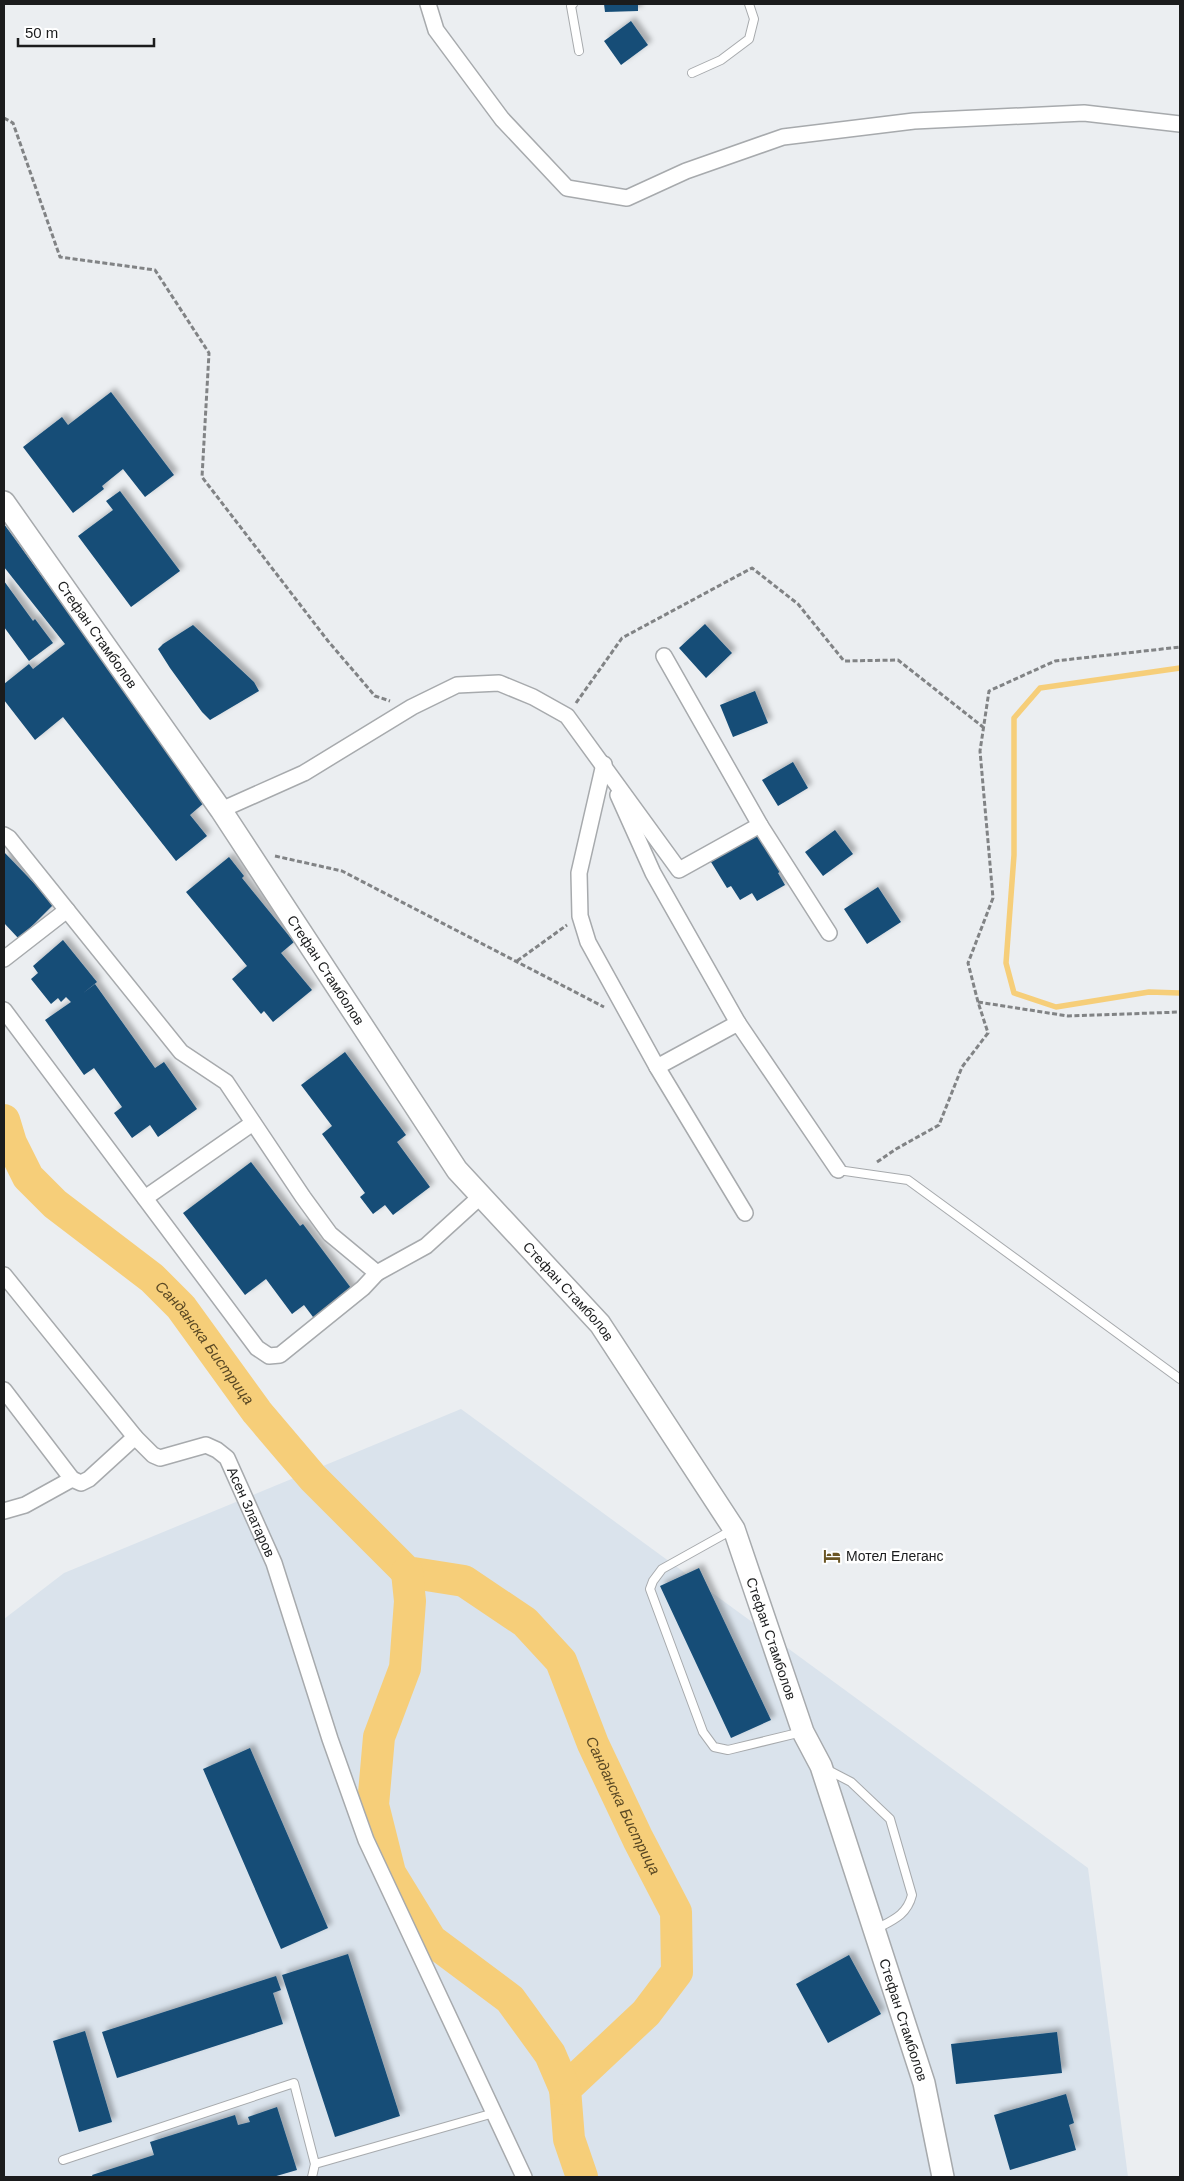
<svg xmlns="http://www.w3.org/2000/svg" width="1184" height="2181" font-family="Helvetica,sans-serif">
<defs>
<filter id="shadow"><feDropShadow dx="4.5" dy="-4.5" stdDeviation="2.5" flood-color="#0004"/></filter>
</defs>
<rect width="100%" height="100%" fill="#ebeef1"/>
<path fill="#dae3ec" d="M 461,1409 L 1088,1868 L 1128,2177 L 4,2177 L 4,1619 L 64,1573 Z"/>
<g fill="none" stroke-linecap="round" stroke-linejoin="round">
<path stroke="#f6ce79" stroke-width="5.5" d="M 1180,668 L 1040,688 L 1014,718 L 1014,855 L 1006,963 L 1014,993 L 1056,1007 L 1149,992 L 1180,993"/>
<g stroke="#f6ce79" stroke-width="32">
<path id="s1" d="M 4,1120 L 11,1143 L 28,1177 L 55,1204 L 152,1278 L 181,1307 L 257,1412 L 313,1478 L 407,1572 L 464,1581 L 525,1622 L 561,1661 L 593,1744 L 638,1839 L 676,1912 L 677,1972 L 646,2013 L 565,2089 L 569,2139 L 582,2177"/>
<path d="M 407,1572 L 410,1601 L 405,1668 L 379,1737 L 373,1805 L 390,1873 L 431,1940 L 510,1999 L 550,2054 L 565,2089"/>
</g>
</g>
<path fill="#154d77" filter="url(#shadow)" d="M 604,4 L 638,4 L 638,11 L 605,12 Z
M 631,21 L 648,45 L 621,65 L 604,41 Z
M 111,392 L 174,475 L 145,497 L 123,469 L 102,486 L 104,489 L 73,513 L 23,447 L 62,417 L 68,425 Z
M 120,491 L 180,571 L 131,607 L 78,536 L 113,510 L 106,501 Z
M 4,524 L 205,802 L 190,815 L 207,836 L 176,861 L 63,717 L 35,740 L 4,700 L 4,684 L 29,664 L 33,669 L 65,644 L 4,567 Z
M 4,581 L 33,621 L 35,619 L 53,643 L 29,661 L 4,627 Z
M 705,624 L 732,653 L 706,678 L 679,648 Z
M 193,625 L 254,682 L 259,691 L 210,720 L 202,712 L 170,668 L 158,649 L 163,644 Z
M 755,691 L 768,723 L 733,737 L 720,705 Z
M 793,762 L 808,788 L 778,806 L 762,780 Z
M 835,830 L 853,854 L 823,876 L 805,852 Z
M 759,832 L 783,870 L 778,873 L 785,885 L 757,901 L 752,893 L 740,900 L 731,886 L 727,888 L 711,862 Z
M 4,852 L 54,904 L 19,939 L 4,923 Z
M 229,857 L 244,876 L 242,878 L 294,942 L 281,953 L 312,990 L 273,1022 L 264,1011 L 261,1014 L 232,979 L 247,966 L 186,892 Z
M 878,887 L 901,922 L 867,944 L 844,909 Z
M 63,940 L 97,982 L 82,994 L 95,984 L 155,1068 L 164,1062 L 197,1109 L 158,1137 L 150,1125 L 132,1138 L 114,1113 L 122,1107 L 94,1068 L 84,1075 L 45,1020 L 71,1002 L 66,997 L 61,1002 L 58,998 L 51,1004 L 31,979 L 38,973 L 33,966 Z
M 345,1052 L 406,1135 L 397,1142 L 430,1187 L 393,1215 L 385,1205 L 373,1214 L 360,1197 L 365,1193 L 322,1134 L 332,1126 L 301,1085 Z
M 251,1162 L 300,1226 L 303,1224 L 354,1292 L 316,1321 L 304,1305 L 292,1314 L 266,1279 L 245,1295 L 183,1213 Z
M 699,1568 L 771,1720 L 731,1738 L 660,1586 Z
M 250,1748 L 328,1928 L 281,1949 L 203,1769 Z
M 348,1954 L 400,2116 L 335,2137 L 282,1975 Z
M 849,1955 L 881,2014 L 828,2043 L 796,1984 Z
M 276,1976 L 281,1990 L 273,1993 L 283,2024 L 117,2078 L 102,2032 Z
M 85,2031 L 112,2122 L 79,2132 L 53,2041 Z
M 1057,2032 L 1062,2073 L 956,2084 L 951,2044 Z
M 1066,2094 L 1074,2123 L 1069,2125 L 1076,2150 L 1010,2170 L 994,2115 Z
M 277,2107 L 297,2170 L 273,2177 L 93,2177 L 92,2175 L 154,2155 L 150,2142 L 235,2115 L 238,2125 L 250,2122 L 248,2117 Z"/>
<g fill="none" stroke-linecap="round" stroke-linejoin="round">
<g stroke="#a7aaad" stroke-width="10">
<path id="lane" d="M 573,4 L 571,6 L 579,51
M 692,73 L 721,60 L 749,39 L 754,19 L 749,4
M 838,1170 L 908,1180 L 1180,1379
M 732,1530 L 662,1569 L 653,1581 L 650,1589 L 703,1732 L 714,1747 L 728,1750 L 802,1732
M 826,1769 L 851,1782 L 890,1819 L 912,1895 C 907,1915 893,1920 876,1929
M 63,2160 L 294,2083 L 315,2164 L 312,2177
M 315,2164 L 494,2113"/>
</g>
<g stroke="#a7aaad" stroke-width="18">
<g id="street">
<path d="M 428,4 L 436,30 L 502,119 L 567,188 L 627,198 L 686,171 L 783,137 L 914,121 L 1084,113 L 1180,124"/>
<path d="M 604,764 L 579,873 L 580,916 L 588,942 L 657,1067 L 745,1213"/>
<path d="M 618,795 L 653,873 L 738,1023"/>
<path d="M 221,810 L 304,773 L 412,707 L 457,685 L 499,683 L 533,697 L 567,716 L 679,870 L 760,825 L 664,656"/>
<path d="M 760,825 L 829,933"/>
<path d="M 4,835 L 9,838 L 181,1052 L 226,1082 L 303,1197 L 330,1234 L 377,1273 L 426,1246 L 481,1196"/>
<path d="M 4,959 L 67,910"/>
<path d="M 4,1010 L 257,1348 L 269,1356 L 280,1355 L 363,1288 L 377,1273"/>
<path d="M 657,1067 L 738,1023 L 838,1170"/>
<path d="M 145,1198 L 253,1123"/>
<path d="M 4,1275 L 135,1437"/>
<path id="s2" d="M 4,1390 L 72,1479 L 81,1483 L 89,1479 L 135,1437 L 153,1455 L 160,1458 L 206,1445 L 217,1450 L 227,1458 L 274,1563 L 330,1739 L 366,1840 L 524,2177"/>
<path d="M 4,1511 L 25,1505 L 72,1479"/>
</g>
</g>
<g stroke="#a7aaad" stroke-width="24">
<g id="secondary">
<path id="s3" d="M 4,502 L 221,810 L 457,1170 L 600,1324 L 734,1529 L 803,1732 L 821,1766 L 924,2083 L 943,2177"/>
</g>
</g>
<path stroke="#818385" stroke-width="3" stroke-dasharray="5 2.5" stroke-linecap="butt" d="M 4,118 L 13,123 L 60,257 L 155,270 L 209,353 L 202,477 L 328,641 L 375,696 L 390,701
M 576,703 L 622,638 L 752,568 L 798,604 L 844,661 L 898,660 L 983,727
M 275,856 L 342,871 L 604,1007
M 517,961 L 567,925
M 978,1002 L 1068,1016 L 1180,1012
M 877,1162 L 896,1149 L 939,1125 L 962,1067 L 988,1033 L 978,1002 L 968,963 L 993,898 L 980,751 L 989,691 L 1055,661 L 1180,647"/>
<use href="#lane" stroke="#fff" stroke-width="8"/>
<use href="#street" stroke="#fff" stroke-width="15"/>
<use href="#secondary" stroke="#fff" stroke-width="21"/>
</g>
<defs>
<g id="hotel-bare" transform="scale(1.35)"><path d="M-6-4.5h1.5V1H6V5H4.5V3h-9V5H-6ZM-4 0a1.8 1.8 0 1 1 3.6 0ZM.5 0V-2.5h3Q6-2.5 6 0Z" fill="#6a5524" stroke="#fff" stroke-width="2.5" paint-order="stroke"/></g>
</defs>
<g fill-rule="evenodd">
<use href="#hotel-bare" x="832" y="1556"/>
</g>
<g text-anchor="middle" stroke-width="5" stroke-linejoin="round" paint-order="stroke">
<g font-size="14" fill="#1b1c1d" stroke="#fff">
<text dy="5" stroke="none"><textPath href="#s3" startOffset="162">Стефан Стамболов</textPath></text>
<text dy="5" stroke="none"><textPath href="#s3" startOffset="568">Стефан Стамболов</textPath></text>
<text dy="5" stroke="none"><textPath href="#s3" startOffset="972">Стефан Стамболов</textPath></text>
<text dy="5" stroke="none"><textPath href="#s2" startOffset="358">Асен Златаров</textPath></text>
<text dy="5" stroke="none"><textPath href="#s3" startOffset="1378">Стефан Стамболов</textPath></text>
<text dy="5" stroke="none"><textPath href="#s3" startOffset="1782">Стефан Стамболов</textPath></text>
</g>
<g font-size="14" fill="#1b1c1d" stroke="#fff" text-anchor="start">
<text x="846" y="1561">Мотел Елеганс</text>
</g>
<g font-size="15" font-style="italic" fill="#594824" stroke="#fff">
<text dy="5" stroke="none"><textPath href="#s1" startOffset="306">Санданска Бистрица</textPath></text>
<text dy="5" stroke="none"><textPath href="#s1" startOffset="954">Санданска Бистрица</textPath></text>
</g>
</g>
<rect width="1184" height="2181" fill="none" stroke="#1b1c1d" stroke-width="10"/>
<path d="M18 38v8h136v-8" fill="none" stroke="#1b1c1d" stroke-width="2.5"/>
<text x="25" y="38" font-size="15" fill="#1b1c1d" stroke="#ffffff" stroke-width="4" paint-order="stroke">50 m</text>
</svg>
